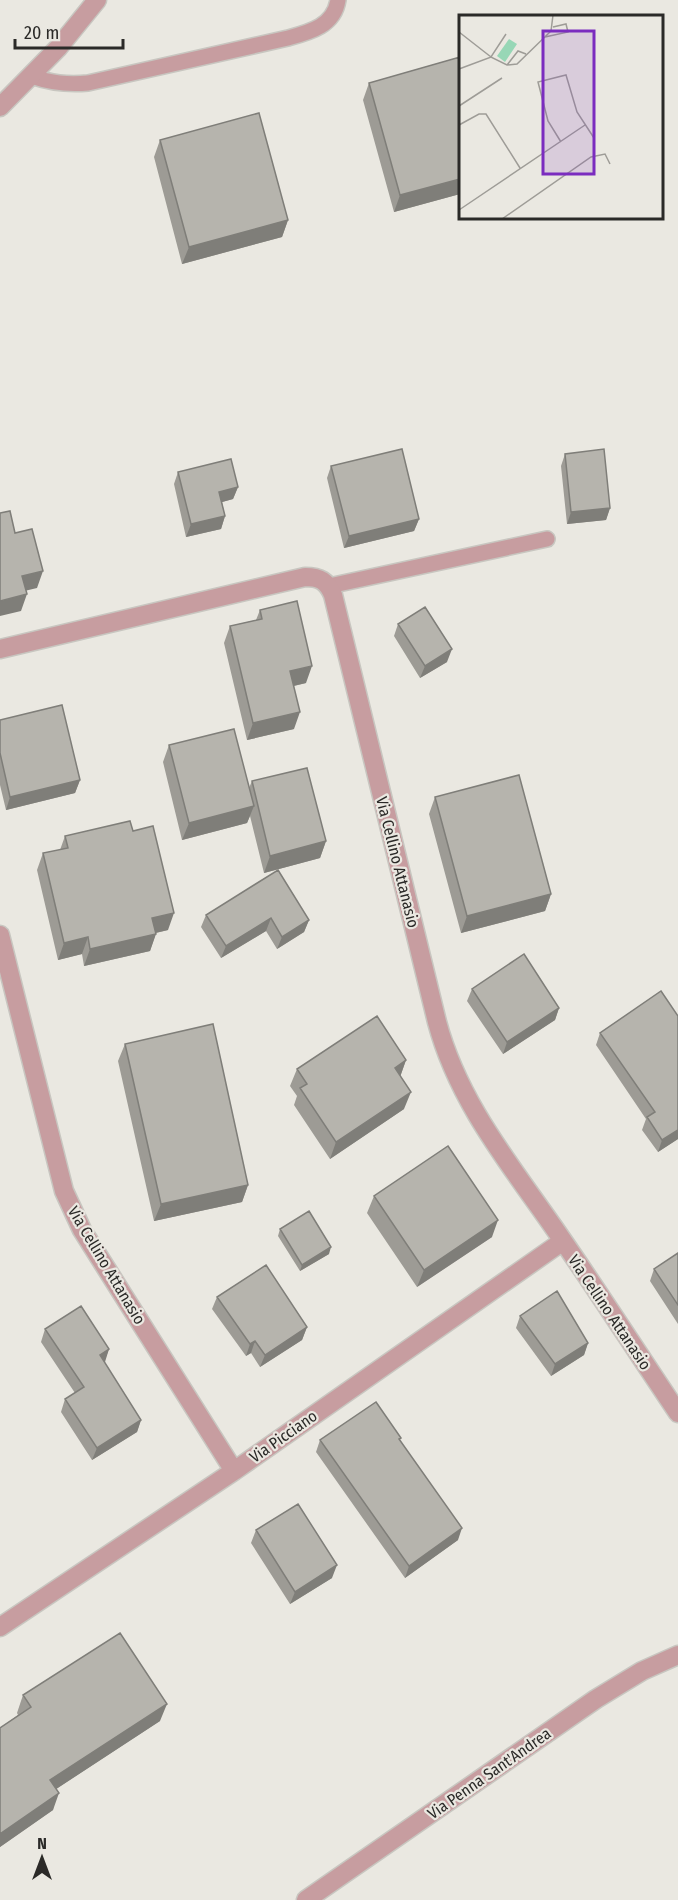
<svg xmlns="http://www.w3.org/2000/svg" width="678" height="1900" font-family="'Fira Sans Condensed',sans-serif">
<rect width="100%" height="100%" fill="#eae8e1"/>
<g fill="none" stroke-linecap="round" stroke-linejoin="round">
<g stroke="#c8c6c0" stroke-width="18">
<path id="lane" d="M 31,76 C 51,83 67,85 88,83 L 288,38 C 310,32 334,26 338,0
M 329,586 L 547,539"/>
</g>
<g stroke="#c8c6c0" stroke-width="21">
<path id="street" d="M 0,107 L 58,48 L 97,0
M 0,649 L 305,577 C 320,577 327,581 333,595 L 437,1022 C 459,1105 514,1169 561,1238 C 601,1296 639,1355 678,1413
M 0,935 L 64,1191 L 82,1230 L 234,1471
M 0,1627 L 234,1471 L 563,1241
M 306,1900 L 596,1699 L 642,1671 L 678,1655"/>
</g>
<use href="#lane" stroke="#c79da0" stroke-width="15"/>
<use href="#street" stroke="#c79da0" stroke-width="18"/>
</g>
<path fill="#9d9b95" d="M 460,57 L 460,194 L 394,212 L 363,100 L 369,83 Z
M 160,140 L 288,220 L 282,237 L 182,264 L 154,157 Z
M 565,454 L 610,508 L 606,520 L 567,524 L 561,466 Z
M 331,466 L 419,519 L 414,531 L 344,548 L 327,478 Z
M 178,472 L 238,487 L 233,499 L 222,502 L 225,516 L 221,529 L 186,537 L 174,484 Z
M 260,610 L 306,683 L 294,686 L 294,729 L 247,740 L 224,643 L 230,626 L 256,620 Z
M 398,624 L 447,662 L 420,678 L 394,636 Z
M 0,720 L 80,780 L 75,793 L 6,810 L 0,785 Z
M 169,745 L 249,788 L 252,781 L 326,841 L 320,858 L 264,873 L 250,816 L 247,823 L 182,840 L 163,762 Z
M 435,797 L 551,894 L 545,911 L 461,933 L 429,814 Z
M 133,831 L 168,930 L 156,933 L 150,951 L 84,966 L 82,954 L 58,960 L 37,870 L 43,853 L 60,850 L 65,836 Z
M 206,915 L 309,920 L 304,932 L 277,949 L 266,931 L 221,958 L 201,927 Z
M 472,989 L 559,1008 L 555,1020 L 503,1054 L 467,1001 Z
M 600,1033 L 678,1139 L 658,1152 L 642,1130 L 646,1119 L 596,1045 Z
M 125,1044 L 248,1185 L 242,1202 L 154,1221 L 118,1061 Z
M 406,1060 L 400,1077 L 404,1109 L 330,1159 L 294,1105 L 297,1096 L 290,1086 L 297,1069 Z
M 374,1196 L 492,1237 L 417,1287 L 367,1213 Z
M 280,1229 L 329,1254 L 300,1271 L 278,1236 Z
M 678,1253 L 678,1324 L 650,1281 L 654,1269 Z
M 217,1297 L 307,1327 L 302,1340 L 260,1367 L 251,1353 L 246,1356 L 212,1309 Z
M 520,1316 L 588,1343 L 584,1355 L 551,1376 L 516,1328 Z
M 45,1329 L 109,1349 L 104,1362 L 141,1420 L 137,1432 L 92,1460 L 61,1412 L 65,1399 L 75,1393 L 41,1342 Z
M 401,1438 L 400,1440 L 458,1540 L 405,1578 L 316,1452 L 320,1440 Z
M 256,1530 L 332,1578 L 290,1604 L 251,1543 Z
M 23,1695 L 160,1721 L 56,1789 L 53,1810 L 0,1847 L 0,1728 L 18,1715 L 17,1713 Z"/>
<path fill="#7f7e79" d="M 460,179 L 460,194 L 394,212 L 400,195 Z
M 288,220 L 282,237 L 182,264 L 189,247 Z
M 238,487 L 233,499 L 215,504 L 219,492 Z
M 610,508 L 606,520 L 567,524 L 571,512 Z
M 225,516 L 221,529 L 186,537 L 191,524 Z
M 419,519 L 414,531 L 344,548 L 349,536 Z
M 43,571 L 37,588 L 16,593 L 22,576 Z
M 27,594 L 21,611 L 0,616 L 0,601 Z
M 452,649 L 447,662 L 420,678 L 425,666 Z
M 312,666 L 306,683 L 284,688 L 290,671 Z
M 300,712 L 294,729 L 247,740 L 253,723 Z
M 80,780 L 75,793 L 6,810 L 10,797 Z
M 254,806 L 247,823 L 182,840 L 189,823 Z
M 326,841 L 320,858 L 264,873 L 270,856 Z
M 551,894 L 545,911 L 461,933 L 467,916 Z
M 174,913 L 168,930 L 146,935 L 152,918 Z
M 271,918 L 266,931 L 221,958 L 226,946 Z
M 309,920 L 304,932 L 277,949 L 282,937 Z
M 156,934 L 150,951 L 84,966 L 90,949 Z
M 88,937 L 82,954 L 58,960 L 64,943 Z
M 559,1008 L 555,1020 L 503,1054 L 507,1042 Z
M 406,1060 L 400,1077 L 395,1068 Z
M 411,1092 L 404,1109 L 330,1159 L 336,1142 Z
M 678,1130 L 678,1139 L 658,1152 L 662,1140 Z
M 248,1185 L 242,1202 L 154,1221 L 161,1204 Z
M 498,1220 L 492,1237 L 417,1287 L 424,1270 Z
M 331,1247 L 329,1254 L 300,1271 L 302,1265 Z
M 307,1327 L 302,1340 L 260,1367 L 265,1355 Z
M 255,1341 L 251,1353 L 246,1356 L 250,1344 Z
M 588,1343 L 584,1355 L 551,1376 L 555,1364 Z
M 109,1349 L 105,1362 L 95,1368 L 100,1355 Z
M 141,1420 L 137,1432 L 92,1460 L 97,1448 Z
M 462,1528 L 458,1540 L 405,1578 L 409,1566 Z
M 337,1565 L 332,1578 L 290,1604 L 295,1592 Z
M 167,1704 L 160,1721 L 44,1797 L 50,1780 Z
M 59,1793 L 53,1810 L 0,1847 L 0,1834 Z"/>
<path fill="#b6b4ad" stroke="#7f7e79" stroke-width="1.5" d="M 460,57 L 460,179 L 400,195 L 369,83 Z
M 259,113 L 288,220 L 189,247 L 160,140 Z
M 402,449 L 419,519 L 349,536 L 331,466 Z
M 604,449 L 610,508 L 571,512 L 565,454 Z
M 231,459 L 238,487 L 219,492 L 225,516 L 191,524 L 178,472 Z
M 10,511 L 15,533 L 32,529 L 43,571 L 22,576 L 27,594 L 0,601 L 0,513 Z
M 297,601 L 312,666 L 290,671 L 300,712 L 253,723 L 230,626 L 262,619 L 260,610 Z
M 425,607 L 452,649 L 425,666 L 398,624 Z
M 62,705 L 80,780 L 10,797 L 0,753 L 0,720 Z
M 234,729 L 254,806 L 189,823 L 169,745 Z
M 307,768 L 326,841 L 270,856 L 252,781 Z
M 519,775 L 551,894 L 467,916 L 435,797 Z
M 130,821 L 133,831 L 153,826 L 174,913 L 152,918 L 156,934 L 90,949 L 88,937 L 64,943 L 43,853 L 68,848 L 65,836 Z
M 278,870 L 309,920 L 282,937 L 271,918 L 226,946 L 206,915 Z
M 524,954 L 559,1008 L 507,1042 L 472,989 Z
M 661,991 L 678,1016 L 678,1130 L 662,1140 L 647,1117 L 655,1112 L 600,1033 Z
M 377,1016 L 406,1060 L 395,1068 L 411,1092 L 336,1142 L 300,1088 L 307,1084 L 297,1069 Z
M 213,1024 L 248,1185 L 161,1204 L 125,1044 Z
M 448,1146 L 498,1220 L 424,1270 L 374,1196 Z
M 309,1211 L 331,1247 L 302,1265 L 280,1229 Z
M 678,1253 L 678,1305 L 654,1269 Z
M 266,1265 L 307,1327 L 265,1355 L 255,1341 L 250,1344 L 217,1297 Z
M 557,1291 L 588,1343 L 555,1364 L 520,1316 Z
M 81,1306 L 109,1349 L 100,1355 L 141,1420 L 97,1448 L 65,1399 L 84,1387 L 45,1329 Z
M 376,1402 L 401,1438 L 399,1439 L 462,1528 L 409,1566 L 320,1440 Z
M 298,1504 L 337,1565 L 295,1592 L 256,1530 Z
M 120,1633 L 167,1704 L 50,1780 L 59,1793 L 0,1834 L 0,1728 L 31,1707 L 23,1695 Z"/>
<g text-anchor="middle" stroke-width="4.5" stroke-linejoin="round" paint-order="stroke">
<g font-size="16" fill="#2b2a28" stroke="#eae8e1">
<text transform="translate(398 862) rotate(76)" y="6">Via Cellino Attanasio</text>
<text transform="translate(107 1265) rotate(59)" y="6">Via Cellino Attanasio</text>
<text transform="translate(610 1312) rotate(56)" y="6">Via Cellino Attanasio</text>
<text transform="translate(283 1436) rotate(-35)" y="6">Via Picciano</text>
<text transform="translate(489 1773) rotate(-35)" y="6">Via Penna Sant'Andrea</text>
</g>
</g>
<g transform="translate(459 15)">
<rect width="204" height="204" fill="#eae8e1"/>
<path d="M 50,24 L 58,29 L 46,47 L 38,41 Z" fill="#97d7b6"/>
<path fill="none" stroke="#9e9c97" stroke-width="1.5" d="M 0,17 L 32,42 L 47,19M 86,22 L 109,17 L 107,9 L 94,12M 48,50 L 59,36 L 67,39M 0,54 L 32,42 L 48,50 L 58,49 L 92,16 L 94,0M 0,91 L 43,63M 0,110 L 20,99 L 27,99 L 61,153M 102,127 L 89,106 L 79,67 L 107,60 L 118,97 L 135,123M 0,195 L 126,110M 43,204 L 132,142 L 146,139 L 151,149"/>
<path fill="#7b2cbf" fill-opacity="0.15" stroke="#7b2cbf" stroke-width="3" d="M 84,16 L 135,16 L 135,159 L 84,159 Z"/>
<rect width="204" height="204" fill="none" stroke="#2b2a28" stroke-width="3"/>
</g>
<g transform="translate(42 1858)" stroke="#eae8e1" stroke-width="4.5" paint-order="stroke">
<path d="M0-4.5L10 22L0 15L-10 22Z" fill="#2b2a28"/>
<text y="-9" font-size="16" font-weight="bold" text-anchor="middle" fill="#2b2a28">N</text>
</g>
<path d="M15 39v9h108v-9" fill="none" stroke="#2b2a28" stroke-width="3"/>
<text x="24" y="39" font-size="18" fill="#2b2a28" stroke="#eae8e1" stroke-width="4.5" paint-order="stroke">20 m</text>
</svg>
